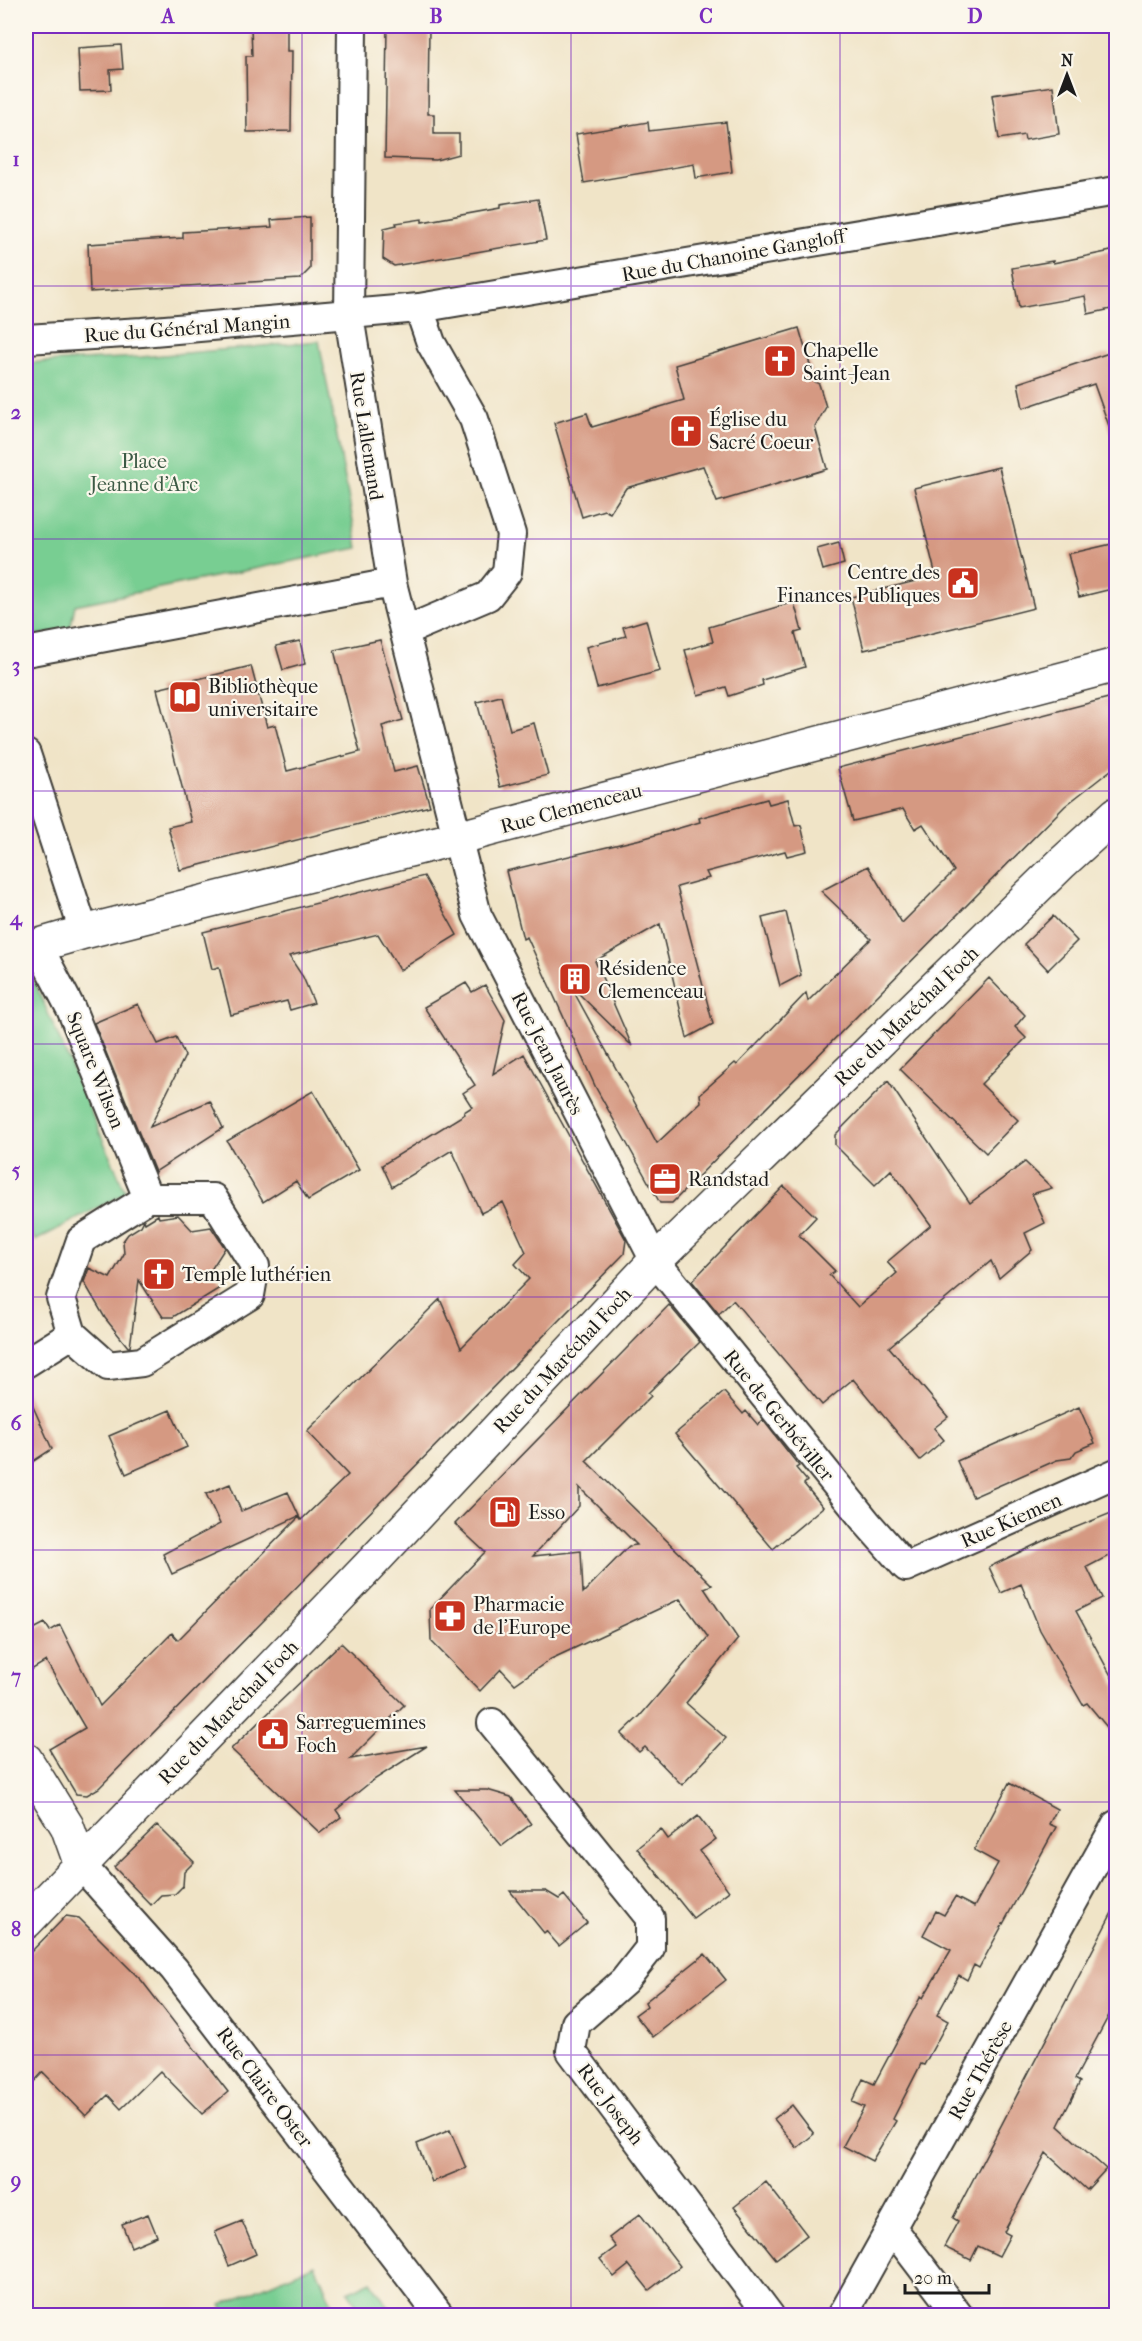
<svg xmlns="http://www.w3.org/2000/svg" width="1142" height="2341" font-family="'IM FELL French Canon',serif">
<rect width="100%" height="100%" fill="#fbf7ec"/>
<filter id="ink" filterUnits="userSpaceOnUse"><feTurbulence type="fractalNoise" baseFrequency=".0167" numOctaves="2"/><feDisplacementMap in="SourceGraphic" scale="12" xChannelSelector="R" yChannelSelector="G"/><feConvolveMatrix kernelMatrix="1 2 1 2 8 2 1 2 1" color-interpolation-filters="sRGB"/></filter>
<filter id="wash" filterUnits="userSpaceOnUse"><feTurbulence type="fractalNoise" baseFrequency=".008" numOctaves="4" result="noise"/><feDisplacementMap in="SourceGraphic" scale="24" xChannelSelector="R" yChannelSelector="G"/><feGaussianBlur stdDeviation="1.35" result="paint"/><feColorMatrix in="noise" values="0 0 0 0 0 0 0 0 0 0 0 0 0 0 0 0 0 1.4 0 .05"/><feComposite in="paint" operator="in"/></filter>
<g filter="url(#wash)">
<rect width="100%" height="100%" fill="#f0e4c7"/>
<path fill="#78ce92" stroke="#4a7557" stroke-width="1.5" d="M 319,341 L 358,548 L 75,605 L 70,630 L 26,637 L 26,363 L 141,357 Z
M 32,976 L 126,1193 L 35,1241 L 26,1218 L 26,978 Z
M 315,2265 L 337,2315 L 226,2315 L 221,2305 Z
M 371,2281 L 393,2313 L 387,2315 L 364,2315 L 348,2292 Z"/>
<g id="blocks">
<path fill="#d59982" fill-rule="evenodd" d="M 251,26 L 287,26 L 287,51 L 292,51 L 291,131 L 247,132 L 246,56 L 252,56 Z
M 387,26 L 429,26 L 428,114 L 434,114 L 434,134 L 459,134 L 459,154 L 436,160 L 385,158 Z
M 121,45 L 123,69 L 110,70 L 111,90 L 80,91 L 78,48 Z
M 1053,86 L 1059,134 L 1025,140 L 1024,135 L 999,139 L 992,95 Z
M 648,122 L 649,131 L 726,122 L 732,172 L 696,178 L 694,164 L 584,183 L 576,134 Z
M 538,199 L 546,240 L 394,266 L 383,259 L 384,228 L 397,225 L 396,223 L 422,219 L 422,222 L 500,208 L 500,205 Z
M 310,217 L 310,269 L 300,279 L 90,292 L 88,244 L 183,238 L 183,232 L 272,227 L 271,220 Z
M 1116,250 L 1116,308 L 1088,314 L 1085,296 L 1019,308 L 1012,268 L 1053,261 L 1053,263 Z
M 799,328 L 815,382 L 819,384 L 826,407 L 815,427 L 827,469 L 717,502 L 703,466 L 626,488 L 610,513 L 604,510 L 582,517 L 554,423 L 587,413 L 592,427 L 684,400 L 675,365 Z
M 1109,353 L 1116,375 L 1116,439 L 1114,440 L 1094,384 L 1023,408 L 1018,383 Z
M 999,467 L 1034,608 L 864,650 L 851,597 L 936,576 L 914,488 Z
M 839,543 L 844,564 L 823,570 L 817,549 Z
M 1116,543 L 1116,588 L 1079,597 L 1068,554 Z
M 794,602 L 802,631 L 795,633 L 805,667 L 762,680 L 763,685 L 729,696 L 726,687 L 698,695 L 685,650 L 713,642 L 709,627 Z
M 646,620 L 660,671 L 597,688 L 586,647 L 626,636 L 623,627 Z
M 380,640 L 403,720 L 382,726 L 394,772 L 418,766 L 430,806 L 180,870 L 168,827 L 191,822 L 157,689 L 251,666 L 267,727 L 275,725 L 287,771 L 360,752 L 334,650 Z
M 300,641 L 305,664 L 283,670 L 276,646 Z
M 501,696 L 510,730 L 534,723 L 548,775 L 500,787 L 477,702 Z
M 1116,696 L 1116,766 L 1065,806 L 672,1203 L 660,1203 L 596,1088 L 527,937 L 523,939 L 506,871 L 645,838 L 700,822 L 699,818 L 767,799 L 769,804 L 788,799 L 795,826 L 801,825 L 807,851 L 787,856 L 785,851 L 706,872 L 709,878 L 677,887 L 713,1024 L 687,1038 L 660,924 L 595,961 L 632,1046 L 570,985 L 657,1143 L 701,1102 L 700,1094 L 735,1063 L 737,1065 L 806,993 L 808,1001 L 871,939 L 821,891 L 868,866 L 902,923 L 954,871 L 923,824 L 915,829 L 903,809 L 853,821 L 838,768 Z
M 424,876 L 457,935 L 400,970 L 378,934 L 289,956 L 303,977 L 314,1003 L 290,1010 L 287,1001 L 231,1015 L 219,967 L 212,969 L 203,932 Z
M 786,912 L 801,975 L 780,986 L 762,918 Z
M 1053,916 L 1077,941 L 1048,970 L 1024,944 Z
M 989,978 L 1025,1015 L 1015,1027 L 1026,1038 L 981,1084 L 1018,1120 L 986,1153 L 900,1069 Z
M 466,983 L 472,992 L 485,985 L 505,1020 L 493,1074 L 524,1054 L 626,1240 L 624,1254 L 99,1788 L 87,1795 L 76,1794 L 49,1749 L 85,1728 L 46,1661 L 26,1673 L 26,1633 L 45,1623 L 50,1631 L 60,1625 L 100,1706 L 172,1633 L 178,1640 L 299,1517 L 301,1520 L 348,1475 L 307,1431 L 440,1299 L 461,1348 L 529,1279 L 515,1264 L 526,1252 L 503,1202 L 481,1213 L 452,1150 L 392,1187 L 382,1165 L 465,1114 L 464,1112 L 472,1107 L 463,1093 L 475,1085 L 424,1007 Z
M 138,1004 L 158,1044 L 176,1037 L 185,1056 L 150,1127 L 210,1101 L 223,1128 L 155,1172 L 94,1023 Z
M 888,1081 L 970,1203 L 1025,1162 L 1052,1188 L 1032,1194 L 1045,1223 L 1025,1233 L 1032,1250 L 999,1278 L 991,1261 L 889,1347 L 948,1417 L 934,1428 L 944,1440 L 920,1460 L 853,1379 L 822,1405 L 733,1300 L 719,1314 L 692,1281 L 784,1186 L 816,1217 L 799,1235 L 835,1271 L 829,1275 L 858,1307 L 897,1273 L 887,1262 L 931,1225 L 891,1170 L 875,1185 L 835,1145 L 835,1135 Z
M 313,1091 L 359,1170 L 308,1200 L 296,1181 L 263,1202 L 227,1141 Z
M 158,1215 L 159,1218 L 178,1215 L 192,1230 L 211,1227 L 225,1248 L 212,1268 L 223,1286 L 173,1317 L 163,1317 L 139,1280 L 130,1347 L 128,1347 L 105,1318 L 84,1282 L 89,1268 L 110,1278 L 124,1254 L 123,1241 L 128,1234 L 141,1226 L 144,1220 L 145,1223 Z
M 669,1305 L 700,1342 L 648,1393 L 651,1396 L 586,1461 L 712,1585 L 704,1588 L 738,1639 L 686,1703 L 726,1738 L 682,1785 L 645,1747 L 639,1752 L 621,1734 L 640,1716 L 708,1637 L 680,1599 L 551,1659 L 515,1684 L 501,1669 L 480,1691 L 431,1641 L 430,1609 L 485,1552 L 455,1524 ZM 579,1487 L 637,1545 L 629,1546 L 583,1593 L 581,1551 L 533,1556 L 579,1506 Z
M 26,1391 L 52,1449 L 26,1466 Z
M 724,1392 L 743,1414 L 746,1411 L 758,1425 L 763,1420 L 799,1466 L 796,1468 L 807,1481 L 804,1484 L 823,1507 L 773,1549 L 675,1434 Z
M 1079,1407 L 1095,1443 L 1076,1451 L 1071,1458 L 1057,1460 L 973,1497 L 957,1461 Z
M 170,1410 L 187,1447 L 126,1474 L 109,1436 Z
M 230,1484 L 241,1511 L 288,1492 L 299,1516 L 172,1574 L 163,1554 L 220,1524 L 206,1494 Z
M 1116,1511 L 1116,1552 L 1087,1567 L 1102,1598 L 1076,1611 L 1116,1685 L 1116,1738 L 1087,1703 L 1083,1705 L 1040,1630 L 1021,1584 L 1001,1593 L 989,1567 L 1047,1539 Z
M 341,1643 L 404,1705 L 350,1759 L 427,1746 L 372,1781 L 336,1810 L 341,1817 L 320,1833 L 231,1749 Z
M 1009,1783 L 1057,1809 L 1049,1824 L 1056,1827 L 979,1968 L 974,1965 L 967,1980 L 959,1975 L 937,2015 L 948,2021 L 924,2065 L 921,2064 L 893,2119 L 896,2121 L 872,2161 L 843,2146 L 864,2107 L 852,2102 L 863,2079 L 874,2084 L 921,1996 L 923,1998 L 951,1950 L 923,1935 L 936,1911 L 944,1915 L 955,1897 L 974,1907 L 998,1863 L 974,1850 Z
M 455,1790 L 487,1790 L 511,1797 L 531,1824 L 502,1846 Z
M 698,1816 L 716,1839 L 700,1851 L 729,1891 L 693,1918 L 637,1848 L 661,1829 L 668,1839 Z
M 157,1825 L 194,1862 L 184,1872 L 183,1886 L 175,1894 L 161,1895 L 151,1905 L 114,1867 Z
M 510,1891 L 546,1891 L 559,1899 L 564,1895 L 587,1923 L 559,1946 L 546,1931 L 544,1933 Z
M 1116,1905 L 1116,2002 L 1075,2079 L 1080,2082 L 1058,2126 L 1106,2169 L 1087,2190 L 1046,2153 L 1004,2232 L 1010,2235 L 999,2256 L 978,2246 L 971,2260 L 944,2247 L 958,2221 L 953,2218 Z
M 66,1916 L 79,1918 L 142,1981 L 228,2092 L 202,2114 L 160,2071 L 121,2109 L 108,2095 L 86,2116 L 43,2072 L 26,2090 L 26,1957 Z
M 705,1954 L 726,1980 L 653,2037 L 635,2015 L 647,2006 L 645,2002 Z
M 792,2105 L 814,2134 L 797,2148 L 774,2119 Z
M 450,2130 L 466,2168 L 432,2182 L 417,2144 Z
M 766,2182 L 807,2235 L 776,2259 L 734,2207 Z
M 148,2214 L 157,2236 L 131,2247 L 122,2224 Z
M 640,2214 L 680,2266 L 649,2290 L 629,2265 L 614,2277 L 600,2259 L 616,2247 L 609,2238 Z
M 242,2221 L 256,2254 L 229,2266 L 215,2232 Z"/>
</g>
</g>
<g filter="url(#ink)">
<use href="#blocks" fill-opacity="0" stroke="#3c3a36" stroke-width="1.5"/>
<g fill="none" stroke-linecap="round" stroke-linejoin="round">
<g stroke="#3c3a36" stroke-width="32">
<path id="minor" d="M 352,26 L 349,316 L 392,583 L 477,915 L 655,1261 L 868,1524 L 906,1567 L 1116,1473
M 26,339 L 142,332 L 419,308 L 1116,191
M 405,631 L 488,596 L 507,572 L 511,534 L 474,419 L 431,343 L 419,308
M 26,652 L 392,583
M 26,754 L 84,932
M 38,946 L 71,1009 L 148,1198
M 148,1198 L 213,1198 L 255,1266 L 250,1295 L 142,1362 L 108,1366 L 72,1334 L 61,1298 L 81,1240 Z
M 26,1363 L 72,1334
M 492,1723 L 650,1918 L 650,1948 L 624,1981 L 576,2023 L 571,2051 L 770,2316
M 81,1865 L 174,1969 L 440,2316
M 892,2228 L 959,2316
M 842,2316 L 1116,1825"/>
</g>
<g stroke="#3c3a36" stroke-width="36">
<path id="primary" d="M 26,949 L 84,932 L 457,838 L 1116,665
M 26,1760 L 67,1826 L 81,1865
M 26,1922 L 368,1567 L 655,1261 L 1062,863 L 1116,814"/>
</g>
<use href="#minor" stroke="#fff" stroke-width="28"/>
<use href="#primary" stroke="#fff" stroke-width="33"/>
</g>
</g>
<path fill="none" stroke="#7b2cbf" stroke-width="1.5" stroke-opacity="0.55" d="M 302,26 L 302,2316M 571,26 L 571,2316M 840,26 L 840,2316M 26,286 L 1116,286M 26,539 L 1116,539M 26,791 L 1116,791M 26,1044 L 1116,1044M 26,1297 L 1116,1297M 26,1550 L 1116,1550M 26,1802 L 1116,1802M 26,2055 L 1116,2055"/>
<defs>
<g id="church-square" transform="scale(1.725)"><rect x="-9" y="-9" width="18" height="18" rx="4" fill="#c8321e" stroke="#fbf7ec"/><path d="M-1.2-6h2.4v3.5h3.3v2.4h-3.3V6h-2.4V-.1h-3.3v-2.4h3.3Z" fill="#fff"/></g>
<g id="civic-square" transform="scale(1.725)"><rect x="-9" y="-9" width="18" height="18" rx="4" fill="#c8321e" stroke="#fbf7ec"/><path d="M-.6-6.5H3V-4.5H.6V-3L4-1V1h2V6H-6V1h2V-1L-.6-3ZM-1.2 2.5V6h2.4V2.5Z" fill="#fff"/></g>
<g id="library-square" transform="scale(1.725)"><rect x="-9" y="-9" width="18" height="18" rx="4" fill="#c8321e" stroke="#fbf7ec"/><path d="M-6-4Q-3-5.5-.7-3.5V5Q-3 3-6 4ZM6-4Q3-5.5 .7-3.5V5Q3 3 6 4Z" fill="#fff"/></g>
<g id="building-square" transform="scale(1.725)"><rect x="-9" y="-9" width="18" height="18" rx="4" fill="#c8321e" stroke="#fbf7ec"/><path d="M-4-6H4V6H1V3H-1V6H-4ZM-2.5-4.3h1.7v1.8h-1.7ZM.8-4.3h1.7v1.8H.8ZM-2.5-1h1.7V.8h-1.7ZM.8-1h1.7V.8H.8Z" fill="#fff"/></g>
<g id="office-square" transform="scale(1.725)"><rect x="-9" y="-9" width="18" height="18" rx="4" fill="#c8321e" stroke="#fbf7ec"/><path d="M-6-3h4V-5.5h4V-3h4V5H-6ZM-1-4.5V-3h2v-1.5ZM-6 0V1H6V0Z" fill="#fff"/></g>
<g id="fuel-square" transform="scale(1.725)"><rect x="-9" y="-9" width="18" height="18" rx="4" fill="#c8321e" stroke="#fbf7ec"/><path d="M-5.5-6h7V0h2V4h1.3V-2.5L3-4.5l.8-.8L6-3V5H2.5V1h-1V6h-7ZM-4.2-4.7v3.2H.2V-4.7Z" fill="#fff"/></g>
<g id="pharmacy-square" transform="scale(1.725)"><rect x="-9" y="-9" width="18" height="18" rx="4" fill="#c8321e" stroke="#fbf7ec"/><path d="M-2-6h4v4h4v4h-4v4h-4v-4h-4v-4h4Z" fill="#fff"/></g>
</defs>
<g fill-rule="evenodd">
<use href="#church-square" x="780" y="361"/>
<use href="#church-square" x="686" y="431"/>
<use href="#civic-square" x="963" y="583"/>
<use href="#library-square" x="185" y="697"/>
<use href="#building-square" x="575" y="979"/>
<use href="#office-square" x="665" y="1179"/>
<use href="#church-square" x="159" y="1274"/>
<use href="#fuel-square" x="505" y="1512"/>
<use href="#pharmacy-square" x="450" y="1616"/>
<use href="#civic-square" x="273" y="1734"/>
</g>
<g text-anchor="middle" stroke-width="4.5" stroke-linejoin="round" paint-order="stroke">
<g font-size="20" fill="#1c1c1c" stroke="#fbf7ec">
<text transform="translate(733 255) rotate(-10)" y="7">Rue du Chanoine Gangloff</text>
<text transform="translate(187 328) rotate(-4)" y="7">Rue du Général Mangin</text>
<text transform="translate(367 436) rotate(81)" y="7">Rue Lallemand</text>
<text transform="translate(571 808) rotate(-15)" y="7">Rue Clemenceau</text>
<text transform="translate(906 1016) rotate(-44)" y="7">Rue du Maréchal Foch</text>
<text transform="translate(548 1053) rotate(63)" y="7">Rue Jean Jaurès</text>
<text transform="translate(96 1070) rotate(68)" y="7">Square Wilson</text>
<text transform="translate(562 1360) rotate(-47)" y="7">Rue du Maréchal Foch</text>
<text transform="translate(779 1415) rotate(51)" y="7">Rue de Gerbéviller</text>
<text transform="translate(1011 1520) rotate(-24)" y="7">Rue Kiemen</text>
<text transform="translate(228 1712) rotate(-46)" y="7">Rue du Maréchal Foch</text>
<text transform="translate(980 2070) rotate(-61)" y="7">Rue Thérèse</text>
<text transform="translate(265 2087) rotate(53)" y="7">Rue Claire Oster</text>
<text transform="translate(611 2104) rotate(53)" y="7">Rue Joseph</text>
</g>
<g font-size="20" fill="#1c1c1c" stroke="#fbf7ec" text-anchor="start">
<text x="803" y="357">Chapelle<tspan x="803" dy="23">Saint-Jean</tspan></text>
<text x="709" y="426">Église du<tspan x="709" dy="23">Sacré Coeur</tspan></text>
<text x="940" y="579" text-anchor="end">Centre des<tspan x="940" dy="23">Finances Publiques</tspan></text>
<text x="208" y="693">Bibliothèque<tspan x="208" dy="23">universitaire</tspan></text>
<text x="598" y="975">Résidence<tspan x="598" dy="23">Clemenceau</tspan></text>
<text x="688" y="1186">Randstad</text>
<text x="182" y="1281">Temple luthérien</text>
<text x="528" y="1519">Esso</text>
<text x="473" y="1611">Pharmacie<tspan x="473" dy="23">de l'Europe</tspan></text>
<text x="296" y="1729">Sarreguemines<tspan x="296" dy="23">Foch</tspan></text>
</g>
<g font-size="20" fill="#3c5a45" stroke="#fbf7ec">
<text x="144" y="468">Place<tspan x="144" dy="23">Jeanne d'Arc</tspan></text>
</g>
</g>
<rect width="1142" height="2341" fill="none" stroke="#fbf7ec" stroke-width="66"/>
<g transform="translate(1067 75)" stroke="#fbf7ec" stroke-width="4.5" paint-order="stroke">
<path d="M0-4.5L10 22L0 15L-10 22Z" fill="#1c1c1c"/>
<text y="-9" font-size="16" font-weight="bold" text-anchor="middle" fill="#1c1c1c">N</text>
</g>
<path d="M905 2284v9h84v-9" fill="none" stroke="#1c1c1c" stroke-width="3"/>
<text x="914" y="2284" font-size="18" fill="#1c1c1c" stroke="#fbf7ec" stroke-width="4.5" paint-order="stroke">20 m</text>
<rect x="33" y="33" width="1076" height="2275" fill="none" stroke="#7b2cbf" stroke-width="2"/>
<g font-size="20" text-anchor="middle" font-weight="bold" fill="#7b2cbf">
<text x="168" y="23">A</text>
<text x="436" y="23">B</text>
<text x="706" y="23">C</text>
<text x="975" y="23">D</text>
<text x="16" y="166">1</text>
<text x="16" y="419">2</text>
<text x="16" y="672">3</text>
<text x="16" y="925">4</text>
<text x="16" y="1177">5</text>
<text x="16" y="1430">6</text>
<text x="16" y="1683">7</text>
<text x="16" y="1936">8</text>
<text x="16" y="2188">9</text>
</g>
</svg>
